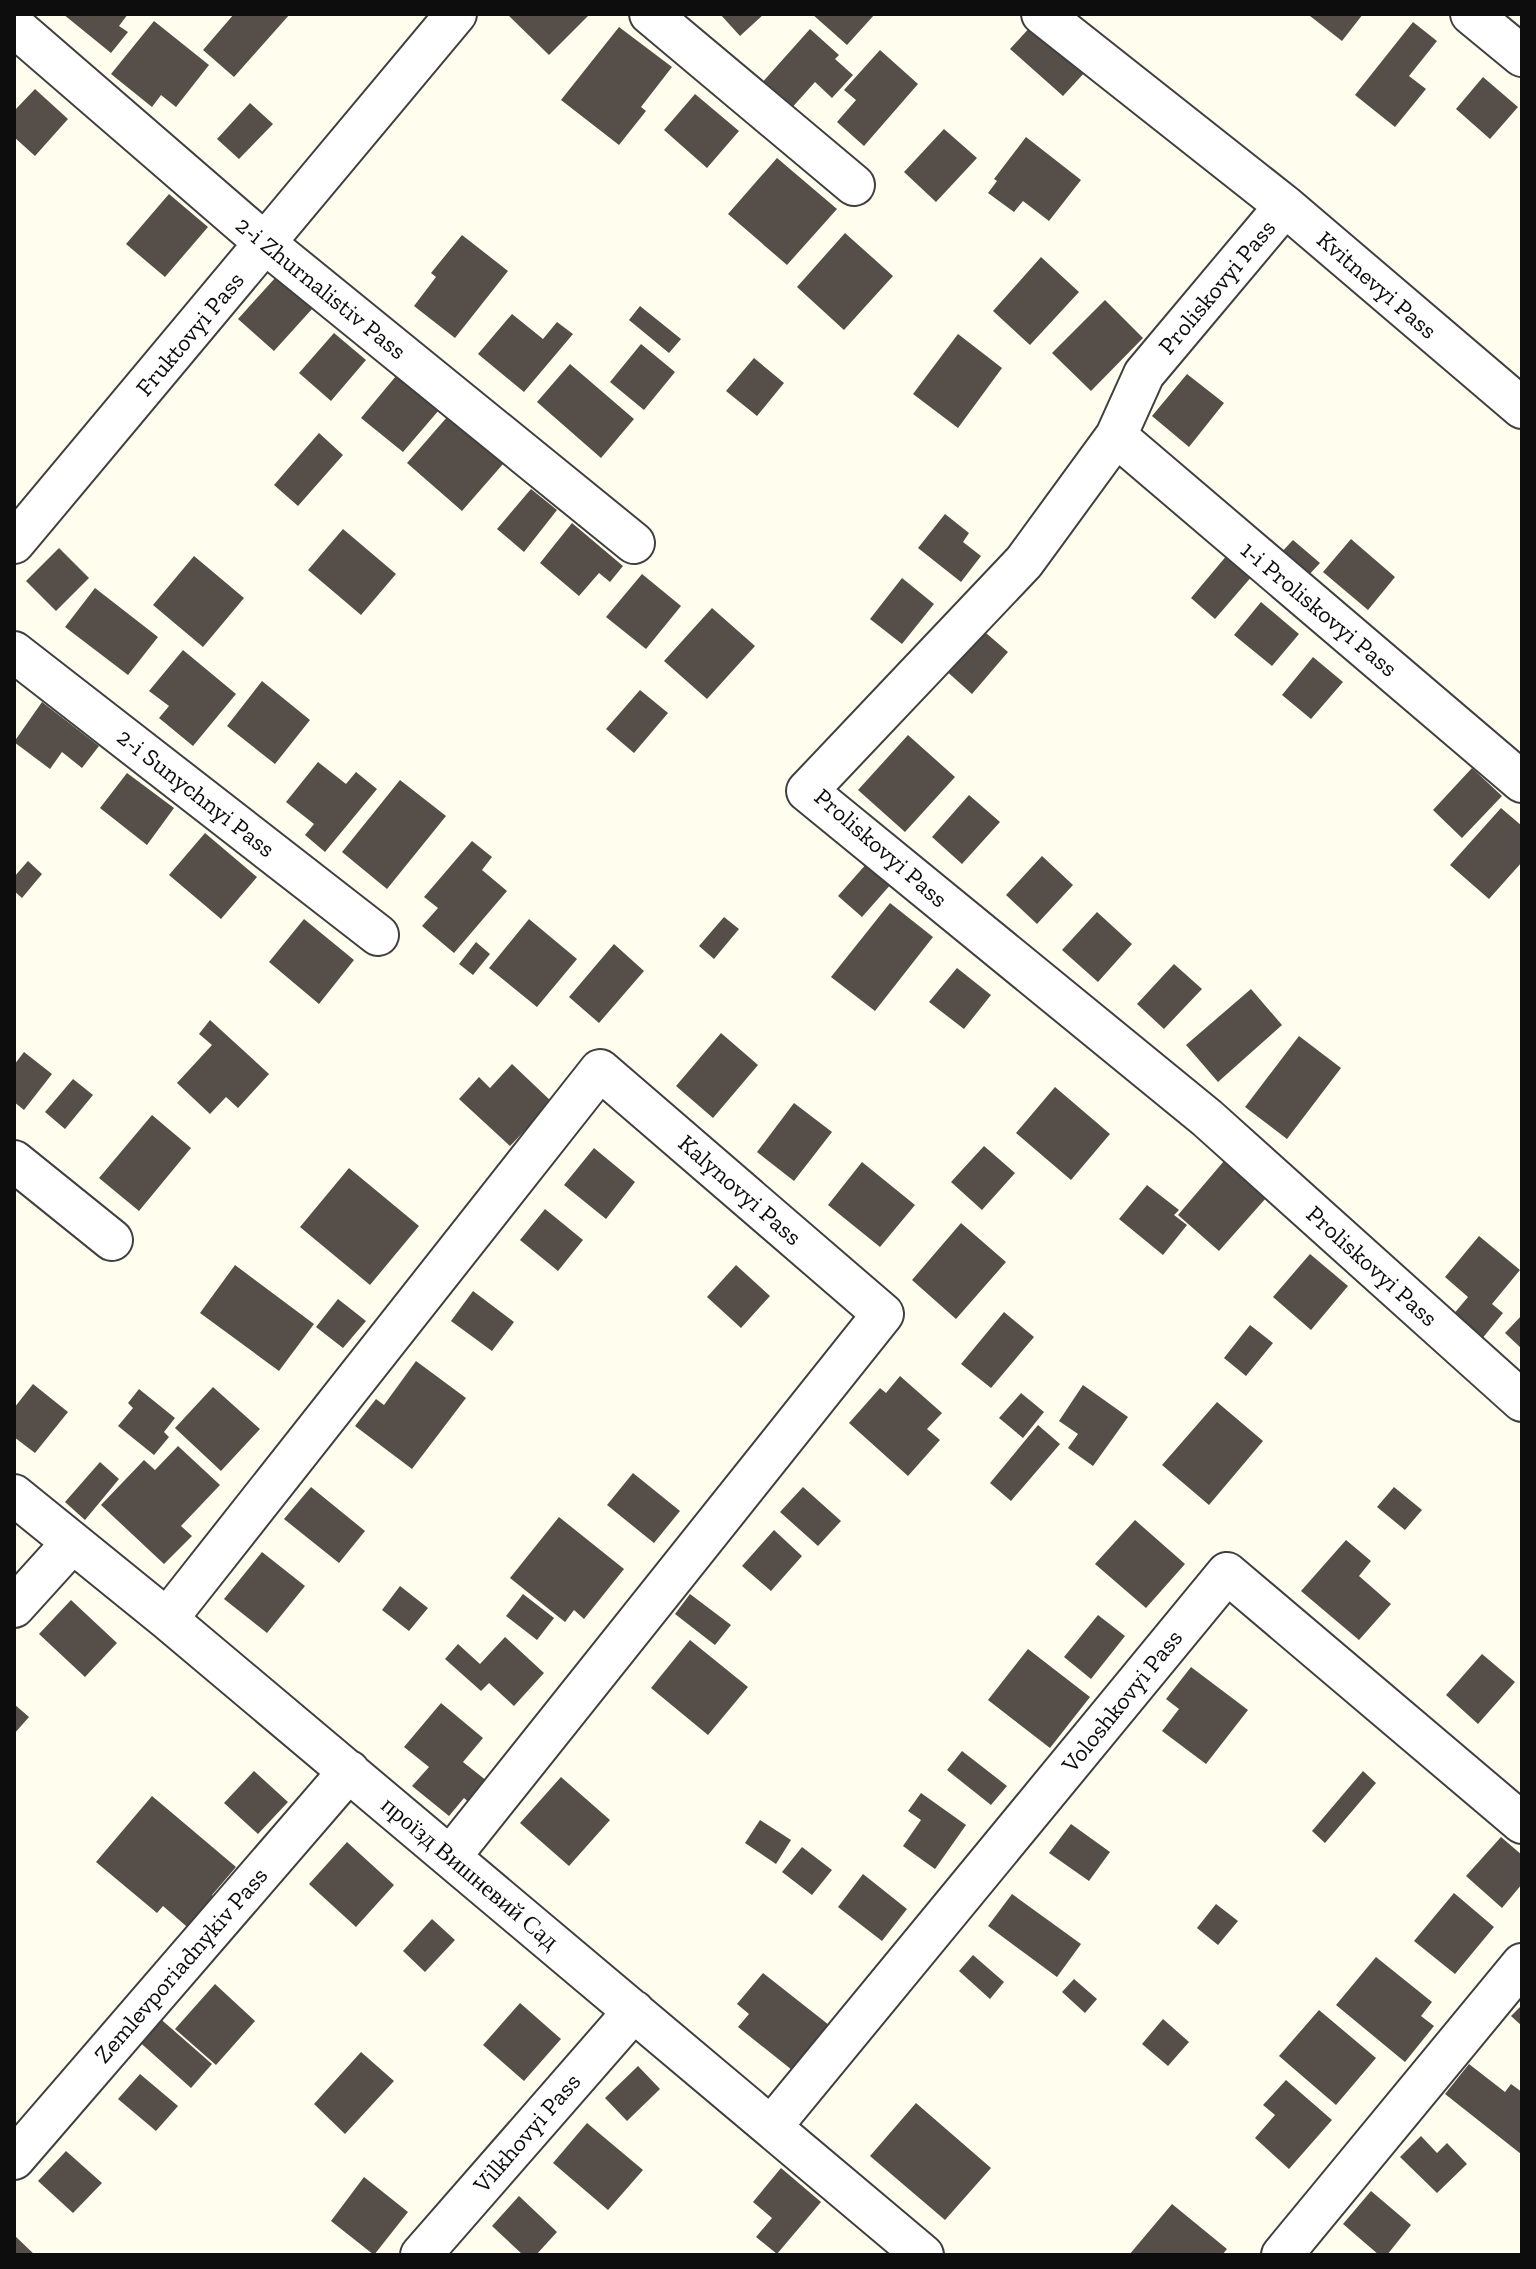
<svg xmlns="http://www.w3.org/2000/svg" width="1536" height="2269" font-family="'Zilla Slab',serif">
<rect width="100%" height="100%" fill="#fffded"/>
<path fill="#564f49" d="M 63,14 L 128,14 L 119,26 L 128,32 L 111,53 Z
M 234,14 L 290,14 L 234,77 L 203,50 Z
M 507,14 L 590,14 L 549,55 Z
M 720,14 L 764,14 L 740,36 Z
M 812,14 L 875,14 L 847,45 Z
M 1311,14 L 1363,14 L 1342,41 L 1310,16 Z
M 154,21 L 209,65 L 176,107 L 161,95 L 152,107 L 111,74 Z
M 1413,22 L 1437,41 L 1409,76 L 1426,89 L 1395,127 L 1355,95 Z
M 1033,24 L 1086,71 L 1063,96 L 1010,49 Z
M 619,27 L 672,67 L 641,107 L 646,111 L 619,145 L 561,100 Z
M 810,29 L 839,55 L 835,59 L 853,75 L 832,98 L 815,82 L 789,111 L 760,85 Z
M 880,50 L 918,84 L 864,146 L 837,122 L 856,100 L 844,90 Z
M 1483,77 L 1518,107 L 1490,139 L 1456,109 Z
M 35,89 L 68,119 L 35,156 L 14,137 L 14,111 Z
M 695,94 L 739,131 L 707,168 L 664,130 Z
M 250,103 L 273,124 L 239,159 L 217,139 Z
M 944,129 L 977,158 L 936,202 L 904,172 Z
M 1026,137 L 1081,180 L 1049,221 L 1023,201 L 1014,212 L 988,193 L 997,181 L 994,179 Z
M 777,158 L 837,209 L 787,265 L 728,214 Z
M 169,194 L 208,227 L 165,277 L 126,244 Z
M 845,233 L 893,276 L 844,330 L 797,287 Z
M 462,235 L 508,271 L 455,338 L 414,306 L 436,277 L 431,273 Z
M 1041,257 L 1079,292 L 1030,345 L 993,311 Z
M 276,277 L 312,309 L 274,351 L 238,319 Z
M 1105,300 L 1143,338 L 1091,391 L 1052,353 Z
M 640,306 L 681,339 L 669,353 L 629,320 Z
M 512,314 L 543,339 L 557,322 L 573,334 L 524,392 L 478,354 Z
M 334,333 L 366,360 L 331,401 L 299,373 Z
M 958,334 L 1002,368 L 958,428 L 913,394 Z
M 641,344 L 675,372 L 644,410 L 610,382 Z
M 754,358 L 784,383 L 757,416 L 726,391 Z
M 570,364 L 634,419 L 601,458 L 537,402 Z
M 410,374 L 445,403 L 403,452 L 361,418 L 396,376 L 404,382 Z
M 1187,374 L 1224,403 L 1189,447 L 1152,416 Z
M 448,416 L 503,464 L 462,511 L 407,463 Z
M 319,433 L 343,455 L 298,506 L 274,485 Z
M 531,489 L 557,510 L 524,552 L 497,529 Z
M 945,514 L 969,533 L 963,542 L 981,556 L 961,582 L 918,548 Z
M 572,523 L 623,566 L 610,582 L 599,573 L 579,596 L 540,563 Z
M 343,529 L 396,574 L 361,615 L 308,570 Z
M 1351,539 L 1395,577 L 1368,610 L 1323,572 Z
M 1293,540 L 1320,563 L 1305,579 L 1278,556 Z
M 59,548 L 89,578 L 56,611 L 26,581 Z
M 1228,554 L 1253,575 L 1215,619 L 1191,598 Z
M 194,556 L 244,598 L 203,647 L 153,605 Z
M 642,574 L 681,606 L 646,649 L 606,617 Z
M 902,578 L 934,604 L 902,644 L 870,619 Z
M 95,588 L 158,637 L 128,675 L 65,627 Z
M 1261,602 L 1299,634 L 1272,666 L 1234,635 Z
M 712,608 L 755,646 L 707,699 L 664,661 Z
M 979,627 L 1008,652 L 972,694 L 943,668 Z
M 183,650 L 236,694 L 193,746 L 159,718 L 169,706 L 149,691 Z
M 1313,657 L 1343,682 L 1311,719 L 1282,695 Z
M 262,681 L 310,720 L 275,764 L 227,726 Z
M 640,690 L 668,713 L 634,753 L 606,729 Z
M 42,702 L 99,746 L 82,768 L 62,752 L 50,769 L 14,742 Z
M 908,735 L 955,777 L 905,832 L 858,790 Z
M 318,762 L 346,784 L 356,772 L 377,789 L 325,852 L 305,835 L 314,824 L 286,802 Z
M 1472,768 L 1502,796 L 1462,838 L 1433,810 Z
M 127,773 L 174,808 L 147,845 L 100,808 Z
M 400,780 L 446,816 L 387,889 L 342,852 Z
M 969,795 L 1000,822 L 962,864 L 932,837 Z
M 1501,808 L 1522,826 L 1522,862 L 1489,899 L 1450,865 Z
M 205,833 L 257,877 L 221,919 L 169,875 Z
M 472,841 L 492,857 L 482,870 L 507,891 L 454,953 L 422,926 L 438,908 L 424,897 Z
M 1042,856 L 1073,885 L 1037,924 L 1006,895 Z
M 28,861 L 42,874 L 22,898 L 14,891 L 14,877 Z
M 868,862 L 892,883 L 862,917 L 838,896 Z
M 890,903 L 933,937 L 875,1011 L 831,977 Z
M 1097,912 L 1132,944 L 1098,982 L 1062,950 Z
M 724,917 L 739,929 L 714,959 L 699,946 Z
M 304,919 L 354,960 L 319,1004 L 269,962 Z
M 529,919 L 577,959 L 537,1007 L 489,968 Z
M 476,942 L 490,954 L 473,975 L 459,964 Z
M 614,944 L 644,971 L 599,1023 L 569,997 Z
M 1174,964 L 1202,989 L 1164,1029 L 1137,1004 Z
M 957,968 L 991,995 L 964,1029 L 929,1002 Z
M 1251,989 L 1282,1025 L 1218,1082 L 1186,1045 Z
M 210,1020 L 269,1074 L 238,1108 L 226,1097 L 210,1114 L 177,1083 L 212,1045 L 199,1034 Z
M 721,1033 L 758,1065 L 713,1118 L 676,1086 Z
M 1299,1036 L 1341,1068 L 1287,1139 L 1245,1107 Z
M 24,1052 L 52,1074 L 24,1110 L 14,1102 L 14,1065 Z
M 512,1064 L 552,1102 L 510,1146 L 459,1099 L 479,1077 L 490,1088 Z
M 73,1079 L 93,1095 L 65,1129 L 45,1112 Z
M 1055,1087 L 1110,1134 L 1071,1180 L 1016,1133 Z
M 794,1103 L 832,1132 L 794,1181 L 757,1152 Z
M 152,1115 L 191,1148 L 139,1211 L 99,1178 Z
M 984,1146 L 1015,1173 L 982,1210 L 951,1182 Z
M 594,1148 L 635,1182 L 606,1219 L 564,1185 Z
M 1224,1161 L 1266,1198 L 1219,1251 L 1178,1215 Z
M 862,1162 L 915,1205 L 880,1247 L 828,1205 Z
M 349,1168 L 419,1226 L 370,1285 L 300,1227 Z
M 1147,1185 L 1179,1210 L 1174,1215 L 1187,1225 L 1163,1255 L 1119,1219 Z
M 545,1209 L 583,1240 L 558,1271 L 520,1240 Z
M 961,1223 L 1006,1262 L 956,1319 L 912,1280 Z
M 1479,1236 L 1520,1270 L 1492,1304 L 1503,1313 L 1481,1340 L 1452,1316 L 1468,1297 L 1445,1277 Z
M 1310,1254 L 1348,1286 L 1311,1330 L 1273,1297 Z
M 235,1265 L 314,1324 L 279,1371 L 200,1313 Z
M 736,1265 L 770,1296 L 741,1328 L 707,1297 Z
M 473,1291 L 514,1322 L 492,1351 L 451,1321 Z
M 338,1299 L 366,1321 L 343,1348 L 316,1327 Z
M 1004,1312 L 1034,1337 L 991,1388 L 961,1364 Z
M 1522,1315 L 1522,1349 L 1505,1333 Z
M 1250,1325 L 1273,1343 L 1246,1376 L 1224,1358 Z
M 416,1361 L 466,1398 L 412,1469 L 355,1426 L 376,1399 L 384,1405 Z
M 900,1376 L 942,1413 L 927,1429 L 940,1440 L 908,1476 L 849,1423 L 880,1388 L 886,1393 Z
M 33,1384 L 68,1412 L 35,1453 L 14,1437 L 14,1408 Z
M 1083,1385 L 1128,1417 L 1093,1466 L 1068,1448 L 1078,1434 L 1059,1421 Z
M 213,1387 L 260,1429 L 221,1471 L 175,1428 Z
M 139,1389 L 175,1418 L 164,1432 L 169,1437 L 154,1455 L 118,1426 L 133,1408 L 128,1403 Z
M 1021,1393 L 1044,1412 L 1023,1438 L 999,1418 Z
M 1217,1402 L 1263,1441 L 1209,1505 L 1162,1465 Z
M 1038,1425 L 1060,1444 L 1011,1501 L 990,1483 Z
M 178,1446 L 220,1485 L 181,1526 L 192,1536 L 164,1564 L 101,1505 L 144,1460 L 155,1470 Z
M 100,1462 L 119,1479 L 85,1520 L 65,1502 Z
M 633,1473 L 680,1511 L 654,1543 L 607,1505 Z
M 311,1487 L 365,1531 L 339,1563 L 284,1519 Z
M 803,1487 L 841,1521 L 818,1546 L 780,1512 Z
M 1394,1487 L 1422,1510 L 1405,1530 L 1377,1507 Z
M 559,1517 L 624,1569 L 584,1619 L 574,1610 L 565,1622 L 510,1578 Z
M 1135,1520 L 1185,1564 L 1146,1608 L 1095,1564 Z
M 774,1530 L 802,1556 L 771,1591 L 742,1566 Z
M 1346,1540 L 1371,1561 L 1359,1576 L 1391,1604 L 1359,1640 L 1301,1591 Z
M 262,1552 L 305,1586 L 267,1633 L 224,1599 Z
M 400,1586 L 428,1608 L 409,1631 L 382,1610 Z
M 523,1594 L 554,1618 L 537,1640 L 506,1616 Z
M 690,1594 L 731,1625 L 715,1645 L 675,1614 Z
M 71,1600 L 117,1643 L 85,1677 L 39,1634 Z
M 1098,1615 L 1125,1636 L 1091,1679 L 1064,1657 Z
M 505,1637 L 544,1673 L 514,1706 L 489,1683 L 481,1691 L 445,1659 L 458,1644 L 480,1664 Z
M 690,1640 L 748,1687 L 708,1735 L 651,1688 Z
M 1028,1649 L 1090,1697 L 1050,1748 L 988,1700 Z
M 1482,1654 L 1515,1682 L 1478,1724 L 1446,1695 Z
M 1191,1667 L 1248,1710 L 1206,1764 L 1162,1731 L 1179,1709 L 1166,1699 Z
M 441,1703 L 483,1738 L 463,1762 L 492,1785 L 474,1807 L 464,1798 L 449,1816 L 412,1786 L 429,1767 L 404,1747 Z
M 14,1704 L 29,1717 L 14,1734 Z
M 962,1751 L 1007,1786 L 991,1805 L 947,1770 Z
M 254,1771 L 288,1802 L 258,1834 L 224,1803 Z
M 1363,1771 L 1376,1783 L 1325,1843 L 1312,1831 Z
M 561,1777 L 610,1820 L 569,1866 L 520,1823 Z
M 921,1793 L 966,1825 L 935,1869 L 903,1846 L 921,1820 L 908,1811 Z
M 152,1796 L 236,1867 L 212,1895 L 219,1902 L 193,1932 L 163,1906 L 157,1913 L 96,1862 Z
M 760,1820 L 791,1840 L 776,1864 L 745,1843 Z
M 1071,1824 L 1110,1852 L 1089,1881 L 1049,1853 Z
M 1501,1837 L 1522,1855 L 1522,1884 L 1502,1908 L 1466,1876 Z
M 347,1842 L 394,1885 L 356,1927 L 309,1884 Z
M 802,1847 L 832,1870 L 812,1895 L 782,1872 Z
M 863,1874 L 907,1909 L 882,1941 L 838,1907 Z
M 1454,1893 L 1494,1927 L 1455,1974 L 1414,1941 Z
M 1012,1894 L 1081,1944 L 1057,1977 L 988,1926 Z
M 1216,1904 L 1238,1921 L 1218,1945 L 1197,1928 Z
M 432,1919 L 455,1940 L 425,1972 L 403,1951 Z
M 973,1955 L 1004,1982 L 990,1999 L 959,1971 Z
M 1376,1957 L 1432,2002 L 1421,2016 L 1434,2026 L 1405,2062 L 1336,2005 Z
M 763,1973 L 829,2025 L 792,2070 L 738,2027 L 749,2014 L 737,2004 Z
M 1074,1979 L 1097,1999 L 1085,2013 L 1062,1992 Z
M 215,1984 L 255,2021 L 216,2065 L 175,2029 Z
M 520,2003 L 561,2039 L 524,2081 L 483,2045 Z
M 1522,2005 L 1522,2026 L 1511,2016 Z
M 1319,2010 L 1376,2058 L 1336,2105 L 1279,2056 Z
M 156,2015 L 212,2064 L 191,2088 L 135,2038 Z
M 1163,2019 L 1189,2042 L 1168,2066 L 1142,2044 Z
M 361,2052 L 394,2081 L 345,2134 L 314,2104 Z
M 1469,2064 L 1505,2092 L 1511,2084 L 1522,2092 L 1521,2154 L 1445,2094 Z
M 638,2066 L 660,2089 L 627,2121 L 605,2098 Z
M 140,2074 L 178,2106 L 156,2131 L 118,2099 Z
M 1286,2080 L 1332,2120 L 1289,2169 L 1255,2138 L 1275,2115 L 1263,2105 Z
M 916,2103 L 991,2168 L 945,2220 L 870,2156 Z
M 587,2123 L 643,2170 L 608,2210 L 553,2163 Z
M 1421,2136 L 1437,2153 L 1447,2143 L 1467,2164 L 1437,2193 L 1400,2157 Z
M 66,2151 L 102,2183 L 73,2213 L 38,2181 Z
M 781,2168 L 821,2202 L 777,2254 L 756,2237 L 772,2218 L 753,2202 Z
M 364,2177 L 408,2212 L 374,2255 L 331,2221 Z
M 1371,2191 L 1411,2225 L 1387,2255 L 1379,2255 L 1343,2224 Z
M 519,2196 L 557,2232 L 536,2255 L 523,2255 L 492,2226 Z
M 1172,2204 L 1227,2249 L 1222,2255 L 1129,2255 Z
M 14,2235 L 35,2255 L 14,2255 Z"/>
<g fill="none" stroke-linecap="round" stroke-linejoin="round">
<g stroke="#404040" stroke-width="44">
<path id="minor" d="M 650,14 L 854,185
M 1042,14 L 1285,206 L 1522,408
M 1471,14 L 1522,56
M 14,26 L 266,244 L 634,543
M 1285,206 L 1144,374 L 1116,436 L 1024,562 L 807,791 L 1207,1118 L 1522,1401
M 1116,436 L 1522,782
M 14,543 L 456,14
M 14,652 L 378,935
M 14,1161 L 112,1240
M 14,1495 L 167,1619 L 923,2255
M 14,1607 L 72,1543
M 167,1619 L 600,1070 L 883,1314 L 450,1857
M 771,2127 L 1227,1573 L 1522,1823
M 14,2159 L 349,1771
M 421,2255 L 634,2011
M 1282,2255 L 1522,1964"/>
</g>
<use href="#minor" stroke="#fff" stroke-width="40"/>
</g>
<g text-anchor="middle" stroke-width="8" stroke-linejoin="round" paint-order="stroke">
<g font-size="24" fill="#0d0d0d" stroke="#fff">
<text transform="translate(1377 285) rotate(41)" y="8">Kvitnevyi Pass</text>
<text transform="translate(1217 287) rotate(-50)" y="8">Proliskovyi Pass</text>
<text transform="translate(321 288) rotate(39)" y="8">2-i Zhurnalistiv Pass</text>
<text transform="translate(190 334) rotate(-50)" y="8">Fruktovyi Pass</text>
<text transform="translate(1319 609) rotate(40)" y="8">1-i Proliskovyi Pass</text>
<text transform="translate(196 793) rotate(38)" y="8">2-i Sunychnyi Pass</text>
<text transform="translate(881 848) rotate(41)" y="8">Proliskovyi Pass</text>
<text transform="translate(740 1190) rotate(41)" y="8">Kalynovyi Pass</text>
<text transform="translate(1372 1266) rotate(42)" y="8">Proliskovyi Pass</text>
<text transform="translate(1122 1701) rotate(-51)" y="8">Voloshkovyi Pass</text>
<text transform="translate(470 1873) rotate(40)" y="8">проїзд Вишневий Сад</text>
<text transform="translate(181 1965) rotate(-49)" y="8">Zemlevporiadnykiv Pass</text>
<text transform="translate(527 2133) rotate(-49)" y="8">Vilkhovyi Pass</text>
</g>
</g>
<rect width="1536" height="2269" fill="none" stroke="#0d0d0d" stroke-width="32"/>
</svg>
